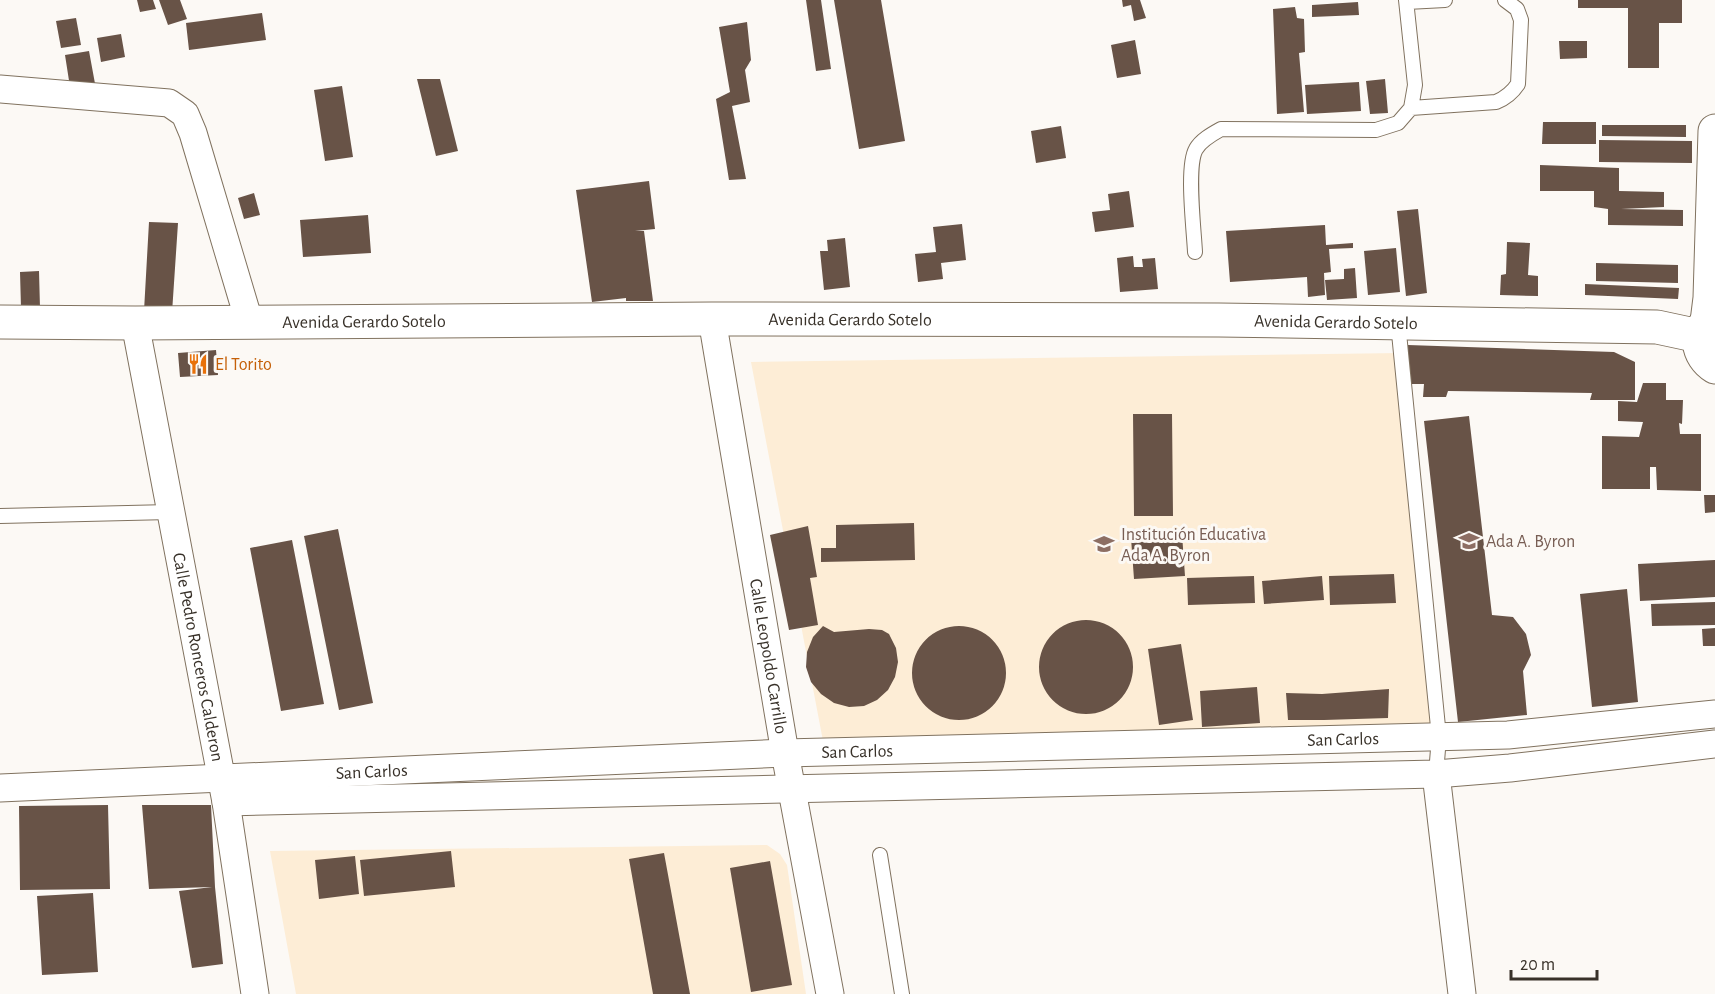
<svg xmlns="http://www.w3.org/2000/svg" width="1715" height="994" font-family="'Alegreya Sans',sans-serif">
<rect width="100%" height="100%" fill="#fcf9f5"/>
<path fill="#fdedd6" d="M 1401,353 L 1443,726 L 823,741 L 751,362 Z
M 767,845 L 780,854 L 787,865 L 806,994 L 296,994 L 270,851 Z"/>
<path fill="#685347" d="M 137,0 L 153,0 L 156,9 L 140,12 Z
M 159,0 L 180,0 L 187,19 L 168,25 Z
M 806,0 L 821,0 L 831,69 L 816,71 Z
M 834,0 L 881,0 L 905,141 L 859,149 Z
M 1122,0 L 1140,0 L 1146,18 L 1134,21 L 1131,5 L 1123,7 Z
M 1578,0 L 1682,0 L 1682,23 L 1659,23 L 1659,68 L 1628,68 L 1628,8 L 1578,8 Z
M 1358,2 L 1359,15 L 1312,17 L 1312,5 Z
M 1295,7 L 1297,18 L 1304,19 L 1305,52 L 1299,53 L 1304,112 L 1277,114 L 1273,9 Z
M 262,13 L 266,40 L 189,50 L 186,23 Z
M 76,18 L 81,45 L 61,48 L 56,21 Z
M 747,22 L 751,60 L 745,70 L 750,102 L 732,106 L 746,179 L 729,180 L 716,99 L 730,92 L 719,27 Z
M 121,34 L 125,57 L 101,62 L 97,38 Z
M 1135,40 L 1141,74 L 1117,78 L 1111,45 Z
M 1559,41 L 1587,41 L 1587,58 L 1560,59 Z
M 89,51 L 96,89 L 70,87 L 65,55 Z
M 417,79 L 440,79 L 458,151 L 436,156 Z
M 1385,79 L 1388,113 L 1370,114 L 1366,81 Z
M 1359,82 L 1361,111 L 1307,114 L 1305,85 Z
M 342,86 L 353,157 L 325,161 L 314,90 Z
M 1543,122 L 1596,122 L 1596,144 L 1542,144 Z
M 1602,125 L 1686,125 L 1686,137 L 1602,136 Z
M 1061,126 L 1066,158 L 1036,163 L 1031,131 Z
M 1599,140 L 1692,141 L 1692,163 L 1599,162 Z
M 1540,165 L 1619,168 L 1619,191 L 1664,192 L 1664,207 L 1621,209 L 1683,210 L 1683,226 L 1608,225 L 1608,209 L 1594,207 L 1594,191 L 1540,191 Z
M 649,181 L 655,229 L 635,231 L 644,231 L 653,301 L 626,301 L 626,298 L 592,302 L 576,190 Z
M 1129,191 L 1134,227 L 1095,232 L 1092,212 L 1110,210 L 1108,194 Z
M 254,193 L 260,215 L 244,219 L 238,198 Z
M 1418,209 L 1427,293 L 1406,296 L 1397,211 Z
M 368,215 L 371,253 L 303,257 L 300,220 Z
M 149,222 L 178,223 L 172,313 L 144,311 Z
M 962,224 L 966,260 L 941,263 L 943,279 L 918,282 L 915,254 L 936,252 L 933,227 Z
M 1325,225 L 1326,245 L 1353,243 L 1353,248 L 1329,249 L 1331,272 L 1324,273 L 1325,295 L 1308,297 L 1307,277 L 1230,282 L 1226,231 Z
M 845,238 L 850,287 L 824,290 L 820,251 L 828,251 L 827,240 Z
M 1507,242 L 1530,243 L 1528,275 L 1538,276 L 1538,296 L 1500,295 L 1501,275 L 1506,274 Z
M 1396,248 L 1400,292 L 1368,295 L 1364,251 Z
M 1133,256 L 1134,267 L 1143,267 L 1142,259 L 1155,258 L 1158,289 L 1120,292 L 1117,258 Z
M 1596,263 L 1678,265 L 1678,283 L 1596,281 Z
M 1355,268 L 1357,298 L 1327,300 L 1325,280 L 1344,279 L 1344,269 Z
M 39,271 L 40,308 L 21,308 L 20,272 Z
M 1585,284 L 1679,288 L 1678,299 L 1585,295 Z
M 1408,345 L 1614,352 L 1635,362 L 1635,400 L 1590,400 L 1592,393 L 1448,391 L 1446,397 L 1423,397 L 1424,384 L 1407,384 Z
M 216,350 L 218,375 L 180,377 L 178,353 Z
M 1643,383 L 1666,383 L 1666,400 L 1683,400 L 1682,424 L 1679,423 L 1680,434 L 1701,434 L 1701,491 L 1657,490 L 1656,467 L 1650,467 L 1650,489 L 1602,489 L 1602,436 L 1639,437 L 1643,422 L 1618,421 L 1618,401 L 1637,402 Z
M 1133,414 L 1172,414 L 1173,516 L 1134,516 Z
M 1469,416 L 1492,615 L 1513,617 L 1526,634 L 1531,655 L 1523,671 L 1527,715 L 1458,722 L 1424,421 Z
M 1704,495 L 1715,495 L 1715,512 L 1705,513 Z
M 914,523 L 915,560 L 821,562 L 821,548 L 836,548 L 836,525 Z
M 808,526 L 817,577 L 810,578 L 818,625 L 789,630 L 770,535 Z
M 338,529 L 373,703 L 339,710 L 304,536 Z
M 1182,534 L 1185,576 L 1134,579 L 1131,538 Z
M 292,540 L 324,704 L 281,711 L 250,548 Z
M 1715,560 L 1715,597 L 1640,601 L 1638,564 Z
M 1394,574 L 1396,603 L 1330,605 L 1329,576 Z
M 1254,576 L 1255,603 L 1188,605 L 1187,578 Z
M 1322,576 L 1324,600 L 1264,604 L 1262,581 Z
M 1627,589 L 1638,702 L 1592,707 L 1580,594 Z
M 1715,602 L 1715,625 L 1652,626 L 1651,604 Z
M1039 667a47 47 0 1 1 94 0a47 47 0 1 1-94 0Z
M912 673a47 47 0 1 1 94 0a47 47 0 1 1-94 0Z
M 823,626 L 834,632 L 869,629 L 882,630 L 889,634 L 896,648 L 898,662 L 895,677 L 888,690 L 877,700 L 864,706 L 849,707 L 834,703 L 821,694 L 811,682 L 806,667 L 807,652 L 813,637 Z
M 1715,628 L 1715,646 L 1703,646 L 1702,629 Z
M 1181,644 L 1193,720 L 1159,725 L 1148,649 Z
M 1257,687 L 1260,723 L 1202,727 L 1200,691 Z
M 1389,689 L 1388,718 L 1324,720 L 1288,720 L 1286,693 L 1322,694 Z
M 108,805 L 110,889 L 20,890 L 19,806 Z
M 142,805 L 211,805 L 215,887 L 223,964 L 192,968 L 179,891 L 212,887 L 149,889 Z
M 451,851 L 455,887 L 364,896 L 360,860 Z
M 664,853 L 690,994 L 653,994 L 629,859 Z
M 355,856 L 359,894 L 319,899 L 315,860 Z
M 770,861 L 792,985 L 751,992 L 730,868 Z
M 93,893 L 98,972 L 42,975 L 37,896 Z"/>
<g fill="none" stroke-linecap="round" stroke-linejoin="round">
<g stroke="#80725f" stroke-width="16">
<path id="service" d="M 1407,2 L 1445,0
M 1411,108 L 1496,102 C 1506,98 1512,93 1518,84 L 1521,20 L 1517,9 L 1505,0
M 1195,252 C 1194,230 1186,166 1196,149 C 1201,140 1212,134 1221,129 L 1376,130 L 1398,123 L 1411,108 L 1415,85 L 1406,0
M 1398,323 L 1439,737 L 1436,774
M 0,516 L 170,512
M 880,855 L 902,994"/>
</g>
<g stroke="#80725f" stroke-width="29">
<g id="minor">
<path d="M 0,89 L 169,103 L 185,114 L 193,133 L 249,321"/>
<path id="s1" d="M 712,319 L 785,753 L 830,994"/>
<path id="s2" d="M 135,323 L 226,802 L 255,994"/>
<path d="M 1436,774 L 1462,994"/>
<path id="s3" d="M 0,788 L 785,753 L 1508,735 L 1715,714"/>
<path d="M 226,802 L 1436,774 L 1510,768 L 1715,744"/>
</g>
</g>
<g stroke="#80725f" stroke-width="35">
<g id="tertiary">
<path d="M 1711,319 C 1693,332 1697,356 1715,367"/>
<path id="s4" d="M 0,322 L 135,323 L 712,319 L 1219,320 L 1657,327 L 1699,336"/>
<path d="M 1707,322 L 1710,298 L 1715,131"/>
</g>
</g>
<use href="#service" stroke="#fff" stroke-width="14"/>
<use href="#minor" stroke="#fff" stroke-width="27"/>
<use href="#tertiary" stroke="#fff" stroke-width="33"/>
</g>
<defs>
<g id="restaurant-bare" transform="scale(1.62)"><path d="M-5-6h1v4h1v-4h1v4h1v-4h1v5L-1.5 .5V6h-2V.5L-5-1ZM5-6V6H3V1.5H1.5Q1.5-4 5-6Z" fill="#e8710a" stroke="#fcf9f5" stroke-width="2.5" paint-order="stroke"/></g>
<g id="school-bare" transform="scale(1.62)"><path d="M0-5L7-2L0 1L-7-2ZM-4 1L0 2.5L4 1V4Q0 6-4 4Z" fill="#8d6e63" stroke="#fcf9f5" stroke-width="2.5" paint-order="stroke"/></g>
</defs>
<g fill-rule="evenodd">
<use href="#restaurant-bare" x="198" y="364"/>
<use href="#school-bare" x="1469" y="541"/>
<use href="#school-bare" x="1104" y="544"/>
</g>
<g text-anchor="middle" stroke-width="6" stroke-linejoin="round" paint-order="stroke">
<g font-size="18" fill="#383129" stroke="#fcf9f5">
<text dy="6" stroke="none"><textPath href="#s4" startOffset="850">Avenida Gerardo Sotelo</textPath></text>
<text dy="6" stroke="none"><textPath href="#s4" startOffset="364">Avenida Gerardo Sotelo</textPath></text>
<text dy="6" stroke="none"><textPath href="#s4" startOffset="1336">Avenida Gerardo Sotelo</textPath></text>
<text dy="6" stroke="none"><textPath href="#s1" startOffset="342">Calle Leopoldo Carrillo</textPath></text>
<text dy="6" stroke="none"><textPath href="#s2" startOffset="340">Calle Pedro Ronceros Calderon</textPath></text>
<text dy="6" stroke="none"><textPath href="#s3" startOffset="1344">San Carlos</textPath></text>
<text dy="6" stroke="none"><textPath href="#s3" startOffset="858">San Carlos</textPath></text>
<text dy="6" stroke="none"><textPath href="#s3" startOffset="372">San Carlos</textPath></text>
</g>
<g font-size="18" fill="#c56008" stroke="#fcf9f5" text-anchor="start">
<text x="215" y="370">El Torito</text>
</g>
<g font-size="18" fill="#785e54" stroke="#fcf9f5" text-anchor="start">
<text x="1121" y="540">Institución Educativa<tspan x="1121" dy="21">Ada A. Byron</tspan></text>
<text x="1486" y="547">Ada A. Byron</text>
</g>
</g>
<path d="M1511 970v9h86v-9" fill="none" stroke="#383129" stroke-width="3"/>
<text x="1520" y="970" font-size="18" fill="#383129" stroke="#fcf9f5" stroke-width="4.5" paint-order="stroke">20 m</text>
</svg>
